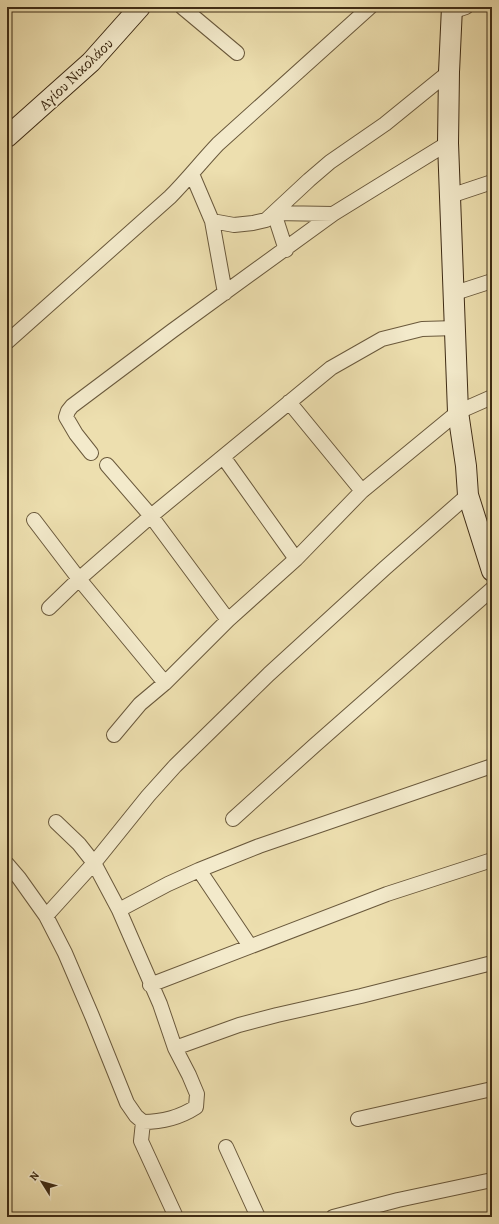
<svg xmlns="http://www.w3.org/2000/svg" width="499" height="1224" font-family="Alegreya,serif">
<rect width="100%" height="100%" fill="#eddfaf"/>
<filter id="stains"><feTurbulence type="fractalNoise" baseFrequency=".005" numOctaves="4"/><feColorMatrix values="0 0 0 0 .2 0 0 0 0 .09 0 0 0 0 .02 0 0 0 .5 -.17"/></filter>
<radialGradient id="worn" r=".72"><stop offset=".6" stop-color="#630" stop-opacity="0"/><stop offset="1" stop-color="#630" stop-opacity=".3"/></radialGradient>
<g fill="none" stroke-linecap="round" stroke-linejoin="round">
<g stroke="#6a593c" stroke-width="16">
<path id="street" d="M 182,7 L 237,53
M 451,12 L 466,7
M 192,174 L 212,221 L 234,225 L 253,223 L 266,220 L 309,180 L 330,162 L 385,124 L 449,72
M 450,196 L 492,182
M 212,221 L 225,293
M 286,250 L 274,213 L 333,214
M 455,293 L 492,281
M 7,342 L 170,197 C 187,180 201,162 218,144 L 370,7
M 289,402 L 362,491
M 91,453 L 76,434 L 66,417 L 68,411 L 72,406 L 172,331 L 333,214 L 448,143
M 224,458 L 296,559
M 107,465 L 151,516 L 228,620
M 34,520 L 79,579 L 165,683
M 49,608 L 79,579 L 151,516 L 331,368 L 382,339 L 422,329 L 456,328
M 114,735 L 140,704 L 165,683 L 228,620 L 296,559 L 362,491 L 458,412 L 492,397
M 233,819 L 315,745 L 492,589
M 7,864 L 19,878 L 46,916 L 65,953 L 92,1016 L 127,1103 L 136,1116 L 143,1122 C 163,1122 179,1118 196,1107 L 197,1094 L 189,1075 L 175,1048 L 160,1004 L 119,910 L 94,863 L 79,844 L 56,822
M 199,870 L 250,946
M 119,910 L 168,884 L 199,870 L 259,846 L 492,766
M 46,916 L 94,863 L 148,796 L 175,766 L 269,674 L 385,568 L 468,495
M 150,985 L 387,894 L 492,860
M 175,1048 L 239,1025 L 277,1015 L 361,996 L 492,963
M 358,1119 L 492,1089
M 143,1122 L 141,1141 L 176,1217
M 226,1147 L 258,1217
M 333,1217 L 398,1200 L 492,1180"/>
</g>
<g stroke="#3f2c15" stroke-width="22">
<path id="secondary" d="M 452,7 L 449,72 L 448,143 L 458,412 L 466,466 L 468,495 L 492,571
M 7,137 L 91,62 L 140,7"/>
</g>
<use href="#street" stroke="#f3eacb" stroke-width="14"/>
<use href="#secondary" stroke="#f3eacb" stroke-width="20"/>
</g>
<g text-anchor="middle" stroke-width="3.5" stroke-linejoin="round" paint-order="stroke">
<g font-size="15" fill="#3f2c15" stroke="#f3eacb">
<text transform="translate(76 74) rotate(-44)" y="5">Αγίου Νικολάου</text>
</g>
</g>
<rect width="499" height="1224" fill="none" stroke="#eddfaf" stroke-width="24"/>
<rect x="8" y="8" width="483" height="1208" fill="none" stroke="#3f2c15" stroke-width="2"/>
<rect x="12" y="12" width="475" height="1200" fill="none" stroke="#3f2c15"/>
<g transform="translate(42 1182) rotate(307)" stroke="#f3eacb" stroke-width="3" paint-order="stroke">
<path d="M0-3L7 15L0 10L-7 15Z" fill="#3f2c15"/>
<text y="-6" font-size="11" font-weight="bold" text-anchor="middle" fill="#3f2c15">N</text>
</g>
<rect width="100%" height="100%" filter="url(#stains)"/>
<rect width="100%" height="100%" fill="url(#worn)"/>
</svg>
